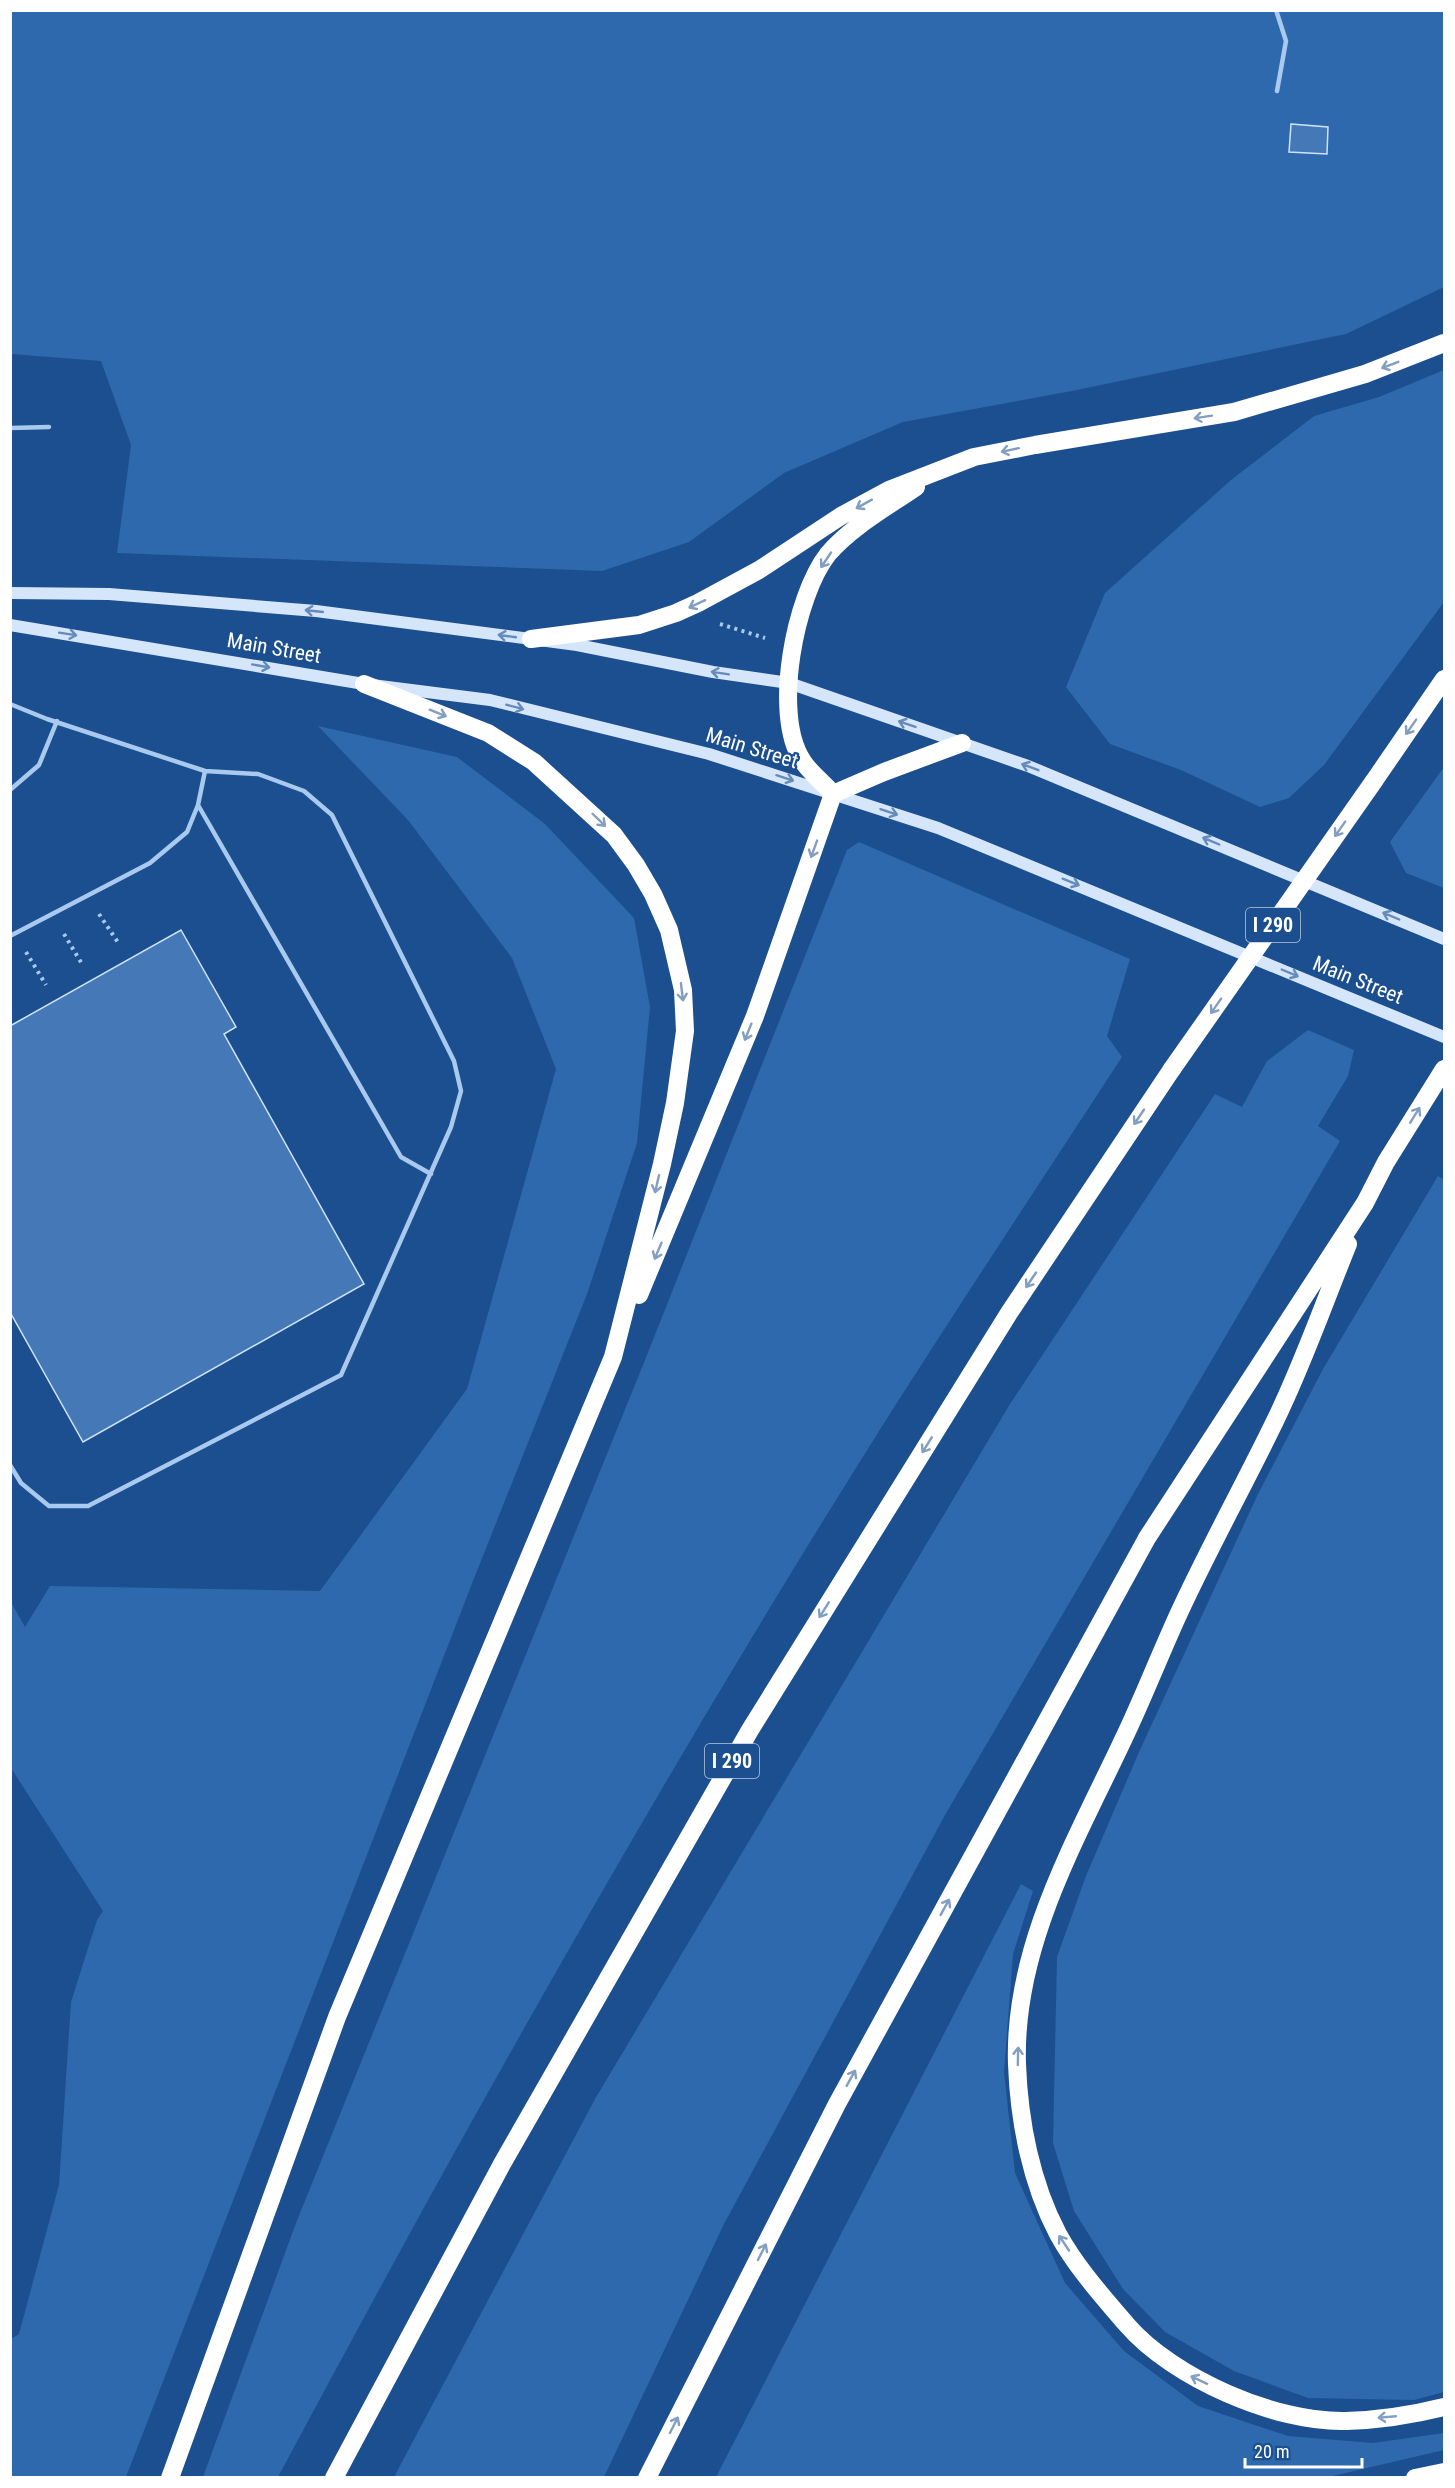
<svg xmlns="http://www.w3.org/2000/svg" width="1455" height="2488" font-family="'Roboto Condensed',sans-serif">
<rect width="100%" height="100%" fill="#1b4f8f"/>
<path fill="#2e69ad" d="M 10,11 L 1444,11 L 1444,287 L 1346,334 L 1072,391 L 903,422 L 784,473 L 689,542 L 602,571 L 117,553 L 131,445 L 101,361 L 11,354 Z
M 1444,370 L 1444,602 L 1324,765 L 1289,798 L 1260,807 L 1181,770 L 1110,744 L 1066,687 L 1105,593 L 1231,480 L 1314,416 L 1379,397 Z
M 318,726 L 457,757 L 545,824 L 634,918 L 650,1007 L 637,1143 L 587,1294 L 473,1581 L 126,2477 L 11,2477 L 11,2339 L 19,2334 L 59,2185 L 71,2002 L 97,1920 L 103,1911 L 11,1768 L 11,1602 L 25,1627 L 50,1586 L 320,1591 L 467,1389 L 556,1069 L 512,958 L 408,820 Z
M 1444,767 L 1444,888 L 1406,873 L 1390,842 Z
M 859,842 L 1130,959 L 1107,1036 L 1122,1057 C 1045,1175 967,1293 891,1412 C 672,1759 471,2116 278,2477 L 203,2477 L 296,2223 L 645,1360 L 847,850 Z
M 1308,1030 L 1354,1050 L 1348,1076 L 1318,1126 L 1340,1141 L 945,1815 L 724,2224 L 604,2477 L 394,2477 L 595,2099 L 1010,1404 L 1215,1094 L 1242,1107 L 1267,1061 Z
M 1438,1176 L 1444,1180 L 1444,2392 L 1414,2400 L 1308,2398 L 1234,2371 L 1165,2332 L 1123,2289 L 1074,2211 L 1053,2143 L 1057,1957 L 1086,1876 L 1139,1752 L 1258,1494 L 1323,1369 Z
M 1021,1884 L 1033,1891 L 1013,1954 L 1004,2072 L 1015,2173 L 1065,2283 L 1124,2351 L 1198,2406 L 1288,2436 L 1373,2443 L 1444,2433 L 1444,2450 L 1324,2478 L 716,2477 Z"/>
<path fill="#4478b7" stroke="#cfe3fa" stroke-width="1.5" d="M 1291,124 L 1328,127 L 1327,154 L 1289,152 Z
M 181,930 L 236,1027 L 224,1034 L 364,1284 L 83,1442 L 10,1312 L 10,1026 Z"/>
<g fill="none" stroke-linecap="round" stroke-linejoin="round">
<path stroke="#a9c9ee" stroke-width="4" stroke-dasharray="3 4.5" stroke-linecap="butt" d="M 720,624 L 765,638
M 99,914 L 119,944
M 64,934 L 82,964
M 26,952 L 46,985"/>
<path stroke="#a9c9ee" stroke-width="4.5" d="M 1276,10 L 1286,41 L 1277,91
M 10,428 L 49,427
M 10,704 L 47,719 L 205,771 L 258,774 L 304,791 L 332,815 L 454,1061 L 461,1091 L 451,1127 L 341,1375 L 88,1506 L 49,1506 L 21,1483 L 10,1465
M 10,790 L 39,765 L 57,721
M 198,805 L 401,1157 L 431,1174
M 10,936 L 150,863 L 187,832 L 198,805 L 205,771"/>
<path stroke="#d6e6fa" stroke-width="12" d="M 10,593 L 109,594 L 316,611 L 577,645 L 713,672 L 789,683 L 1028,766 L 1444,939
M 10,625 L 364,684 L 490,700 L 709,754 L 938,828 L 1444,1037"/>
<path stroke="#fff" stroke-width="18" d="M 531,639 L 639,625 L 676,613 L 698,603 L 759,570 L 841,516 L 889,490 L 974,457 L 1035,445 L 1234,412 L 1365,374 L 1444,343
M 1374,781 L 1444,679
M 833,794 C 824,783 809,772 802,760 C 772,714 795,596 828,554 C 851,527 887,507 916,487
M 1348,1244 C 1324,1303 1303,1364 1275,1421 C 1244,1485 1209,1548 1179,1613 C 1162,1650 1147,1688 1130,1725 C 1081,1832 1013,1942 1017,2064 C 1019,2121 1031,2183 1058,2234 C 1076,2267 1103,2297 1127,2325 C 1173,2378 1276,2423 1346,2421 C 1379,2420 1412,2415 1444,2407
M 639,1295 L 755,1016 L 833,794 L 884,772 L 962,743
M 170,2478 L 337,2017 L 613,1357 L 662,1164 L 675,1103 L 685,1031 L 683,990 L 669,930 L 653,894 L 636,865 L 614,835 L 534,762 L 488,733 L 364,684
M 334,2478 L 502,2164 L 750,1730 L 1009,1313 L 1172,1069
M 647,2478 L 837,2104 L 1147,1538 L 1365,1203 L 1386,1162 L 1444,1069
M 1415,2478 L 1444,2472"/>
<path stroke="#fff" stroke-width="18" d="M 1172,1069 L 1374,781"/>
</g>
<defs><path id="oneway-shaft" d="M-6 0H5M1.5-3L5.5 0L1.5 3" fill="none" stroke-width="1.6" stroke-linecap="round" stroke-linejoin="round" transform="scale(1.5)"/></defs>
<g stroke="#829ec1">
<use href="#oneway-shaft" transform="translate(1390 365) rotate(159)"/>
<use href="#oneway-shaft" transform="translate(1203 417) rotate(171)"/>
<use href="#oneway-shaft" transform="translate(1010 450) rotate(168)"/>
<use href="#oneway-shaft" transform="translate(864 504) rotate(151)"/>
<use href="#oneway-shaft" transform="translate(826 560) rotate(124)"/>
<use href="#oneway-shaft" transform="translate(697 604) rotate(155)"/>
<use href="#oneway-shaft" transform="translate(438 713) rotate(22)"/>
<use href="#oneway-shaft" transform="translate(1411 727) rotate(125)"/>
<use href="#oneway-shaft" transform="translate(599 820) rotate(44)"/>
<use href="#oneway-shaft" transform="translate(1340 829) rotate(125)"/>
<use href="#oneway-shaft" transform="translate(814 849) rotate(110)"/>
<use href="#oneway-shaft" transform="translate(682 992) rotate(83)"/>
<use href="#oneway-shaft" transform="translate(1216 1006) rotate(125)"/>
<use href="#oneway-shaft" transform="translate(748 1032) rotate(112)"/>
<use href="#oneway-shaft" transform="translate(1415 1115) rotate(-58)"/>
<use href="#oneway-shaft" transform="translate(1139 1117) rotate(124)"/>
<use href="#oneway-shaft" transform="translate(657 1184) rotate(103)"/>
<use href="#oneway-shaft" transform="translate(658 1251) rotate(113)"/>
<use href="#oneway-shaft" transform="translate(1031 1280) rotate(124)"/>
<use href="#oneway-shaft" transform="translate(927 1445) rotate(122)"/>
<use href="#oneway-shaft" transform="translate(824 1610) rotate(122)"/>
<use href="#oneway-shaft" transform="translate(945 1907) rotate(-61)"/>
<use href="#oneway-shaft" transform="translate(1018 2056) rotate(-89)"/>
<use href="#oneway-shaft" transform="translate(851 2078) rotate(-61)"/>
<use href="#oneway-shaft" transform="translate(1064 2243) rotate(-124)"/>
<use href="#oneway-shaft" transform="translate(762 2252) rotate(-63)"/>
<use href="#oneway-shaft" transform="translate(1199 2380) rotate(-155)"/>
<use href="#oneway-shaft" transform="translate(1387 2417) rotate(175)"/>
<use href="#oneway-shaft" transform="translate(674 2425) rotate(-63)"/>
</g>
<g stroke="#668bba">
<use href="#oneway-shaft" transform="translate(314 611) rotate(-174)"/>
<use href="#oneway-shaft" transform="translate(68 634) rotate(9)"/>
<use href="#oneway-shaft" transform="translate(507 636) rotate(-172)"/>
<use href="#oneway-shaft" transform="translate(261 666) rotate(10)"/>
<use href="#oneway-shaft" transform="translate(720 673) rotate(-171)"/>
<use href="#oneway-shaft" transform="translate(515 707) rotate(15)"/>
<use href="#oneway-shaft" transform="translate(907 724) rotate(-161)"/>
<use href="#oneway-shaft" transform="translate(1030 767) rotate(-159)"/>
<use href="#oneway-shaft" transform="translate(785 778) rotate(18)"/>
<use href="#oneway-shaft" transform="translate(889 812) rotate(18)"/>
<use href="#oneway-shaft" transform="translate(1211 841) rotate(-157)"/>
<use href="#oneway-shaft" transform="translate(1071 882) rotate(22)"/>
<use href="#oneway-shaft" transform="translate(1391 916) rotate(-157)"/>
<use href="#oneway-shaft" transform="translate(1290 973) rotate(23)"/>
</g>
<g text-anchor="middle" stroke-width="4.5" stroke-linejoin="round" paint-order="stroke">
<g fill="#1b4f8f" stroke="#bbcadd" stroke-width="1.5">
<rect x="1246" y="908" width="54" height="34" rx="4.5"/>
<rect x="705" y="1744" width="54" height="34" rx="4.5"/>
</g>
<g font-size="20" font-weight="bold" fill="#fff">
<text x="1273" y="932">I 290</text>
<text x="732" y="1768">I 290</text>
</g>
<g font-size="21" fill="#fff" stroke="#1b4f8f">
<text transform="translate(274 648) rotate(10)" y="7">Main Street</text>
<text transform="translate(752 748) rotate(17)" y="7">Main Street</text>
<text transform="translate(1358 980) rotate(22)" y="7">Main Street</text>
</g>
</g>
<rect width="1455" height="2488" fill="none" stroke="#ffffff" stroke-width="24"/>
<path d="M1245 2458v9h117v-9" fill="none" stroke="#ffffff" stroke-width="3"/>
<text x="1254" y="2458" font-size="18" fill="#ffffff" stroke="#1b4f8f" stroke-width="4.5" paint-order="stroke">20 m</text>
</svg>
